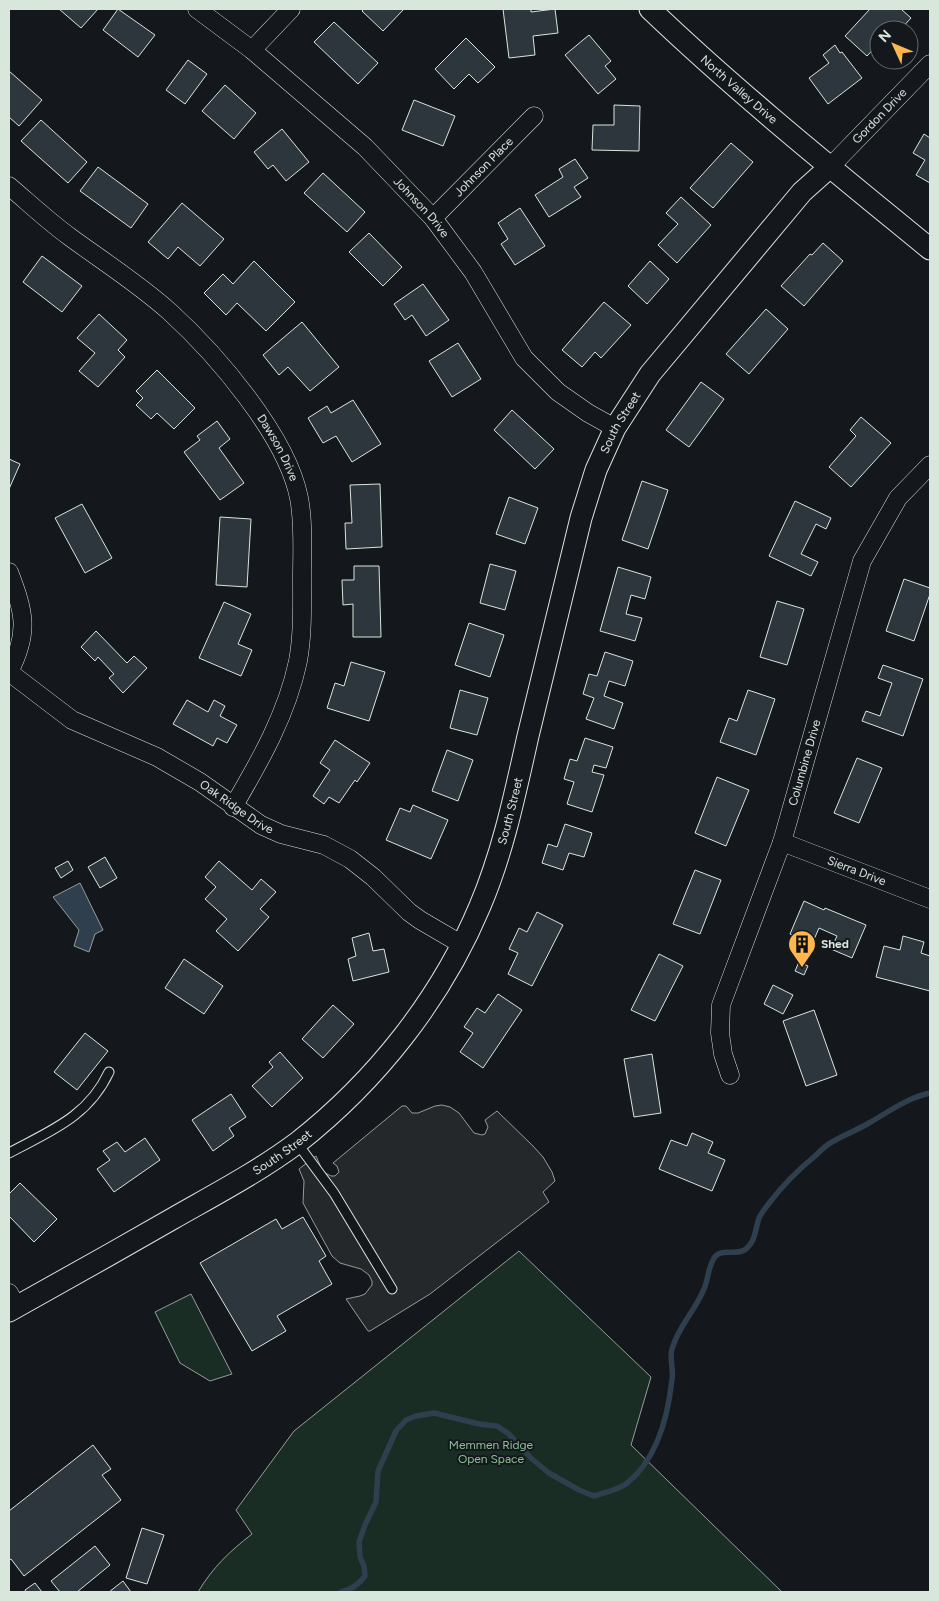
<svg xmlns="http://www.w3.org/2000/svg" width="939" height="1601" font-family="Figtree,sans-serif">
<rect width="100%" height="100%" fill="#14181c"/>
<path fill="#1a2d24" stroke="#939e99" d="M 519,1251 L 651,1377 L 631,1445 L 782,1592 L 198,1592 C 213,1567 229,1552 252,1534 L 236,1510 L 294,1431 Z
M 191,1294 L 232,1374 L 210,1381 L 180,1363 L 155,1312 Z"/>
<path fill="#24282b" stroke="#939e99" d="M 442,1105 L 450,1107 L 459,1113 L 474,1133 L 482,1135 L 485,1134 L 488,1127 L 485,1120 L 497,1111 L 533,1146 L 543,1157 L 552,1172 L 555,1181 L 543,1192 L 549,1202 L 430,1294 L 370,1331 L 368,1331 L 346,1299 L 360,1296 L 365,1294 L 372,1285 L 372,1281 L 369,1275 L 361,1269 L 340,1263 L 332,1256 L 303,1203 L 304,1181 L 299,1169 L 316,1156 L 323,1172 L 331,1176 L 335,1176 L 339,1172 L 337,1166 L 333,1163 L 402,1106 L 406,1106 L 412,1113 L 418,1113 L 435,1106 Z"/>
<path fill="#2f3f4d" stroke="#939e99" d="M 80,883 L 103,930 L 95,934 L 89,952 L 74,946 L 79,930 L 53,897 Z"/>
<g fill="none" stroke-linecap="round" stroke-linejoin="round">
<path stroke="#2f3f4d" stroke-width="5.5" d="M 341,1592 C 351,1590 359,1584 365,1576 L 364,1566 L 360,1557 L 359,1542 L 365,1525 L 376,1502 L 378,1471 L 396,1431 L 406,1420 L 416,1416 L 434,1413 L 479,1424 L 497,1426 L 509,1434 L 532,1459 L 549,1473 L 579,1490 L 594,1496 C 604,1493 617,1490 626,1484 C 657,1460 668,1417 672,1379 C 674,1370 669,1358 672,1349 C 678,1327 695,1311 704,1289 C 708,1280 708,1269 713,1260 C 719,1246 736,1257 746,1249 C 756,1241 755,1229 759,1218 C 762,1212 766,1207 770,1202 C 783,1185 798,1170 815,1156 C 820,1151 826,1145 832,1142 C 844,1135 857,1130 869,1123 C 890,1111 907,1098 930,1093"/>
</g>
<path fill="#2c363c" stroke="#d8e6dc" d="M 59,9 L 98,9 L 81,28 Z
M 118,9 L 155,35 L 138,57 L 103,30 Z
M 364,9 L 404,9 L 383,31 L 362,11 Z
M 503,9 L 531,9 L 531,12 L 555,9 L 558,33 L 533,36 L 535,55 L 509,58 Z
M 870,9 L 901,9 L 911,18 L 900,30 L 879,30 L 879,43 L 867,56 L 845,36 Z
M 334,22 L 378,63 L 358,84 L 314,42 Z
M 589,35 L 611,61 L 605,66 L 616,79 L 598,94 L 565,55 Z
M 466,38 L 495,67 L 478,83 L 469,74 L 454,89 L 435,69 Z
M 835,45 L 840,53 L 842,52 L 862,78 L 828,104 L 809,78 L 829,63 L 823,55 Z
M 188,60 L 207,74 L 185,104 L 166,90 Z
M 9,71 L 42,100 L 19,126 L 9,117 Z
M 225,85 L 256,113 L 234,139 L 202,111 Z
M 414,100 L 455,116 L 443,146 L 402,130 Z
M 614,105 L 640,106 L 639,151 L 592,150 L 593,125 L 614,125 Z
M 41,120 L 87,162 L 68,183 L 21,141 Z
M 282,129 L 309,162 L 286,181 L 273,165 L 268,169 L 254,152 Z
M 924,134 L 930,138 L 930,183 L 916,175 L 925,160 L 913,153 Z
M 731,143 L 753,162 L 713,208 L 690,188 Z
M 575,159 L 588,178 L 574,187 L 581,197 L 549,217 L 535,195 L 563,177 L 559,169 Z
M 98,167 L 148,204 L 131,228 L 80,191 Z
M 323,173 L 365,212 L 347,232 L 304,193 Z
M 681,197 L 711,225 L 677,263 L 658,245 L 678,224 L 666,213 Z
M 182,203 L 224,239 L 200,266 L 178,247 L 168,259 L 148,242 Z
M 520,208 L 545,246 L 515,265 L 501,244 L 508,239 L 498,223 Z
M 369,233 L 402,267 L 383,286 L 349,252 Z
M 823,243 L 843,261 L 804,306 L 781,286 L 810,254 L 812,255 Z
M 42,256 L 82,286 L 62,312 L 23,282 Z
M 254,261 L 295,302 L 266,331 L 237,303 L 226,315 L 204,293 L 223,274 L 233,284 Z
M 650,261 L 669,279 L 647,304 L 628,286 Z
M 423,284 L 449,320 L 426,336 L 412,315 L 405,320 L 394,304 Z
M 604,302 L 631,325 L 601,358 L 595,352 L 582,367 L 562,350 Z
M 766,309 L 788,329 L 749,374 L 726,354 Z
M 99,314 L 127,340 L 118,350 L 125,357 L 98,387 L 79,371 L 95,353 L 77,338 Z
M 302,322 L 339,367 L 310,391 L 288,367 L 279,375 L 263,355 Z
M 458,343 L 481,379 L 452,397 L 429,361 Z
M 157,370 L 195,408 L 174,429 L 157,413 L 151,419 L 136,405 L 143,398 L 136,391 Z
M 701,382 L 724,399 L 689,447 L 666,430 Z
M 353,400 L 381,444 L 352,462 L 336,436 L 323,443 L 308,418 L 327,406 L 331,413 Z
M 512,410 L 554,449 L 535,469 L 494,430 Z
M 861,417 L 891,443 L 851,487 L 829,467 L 856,436 L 850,430 Z
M 217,421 L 230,439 L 219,448 L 244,483 L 220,500 L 184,452 L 200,440 L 197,436 Z
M 9,459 L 20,464 L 9,489 Z
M 642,481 L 668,490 L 648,549 L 622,540 Z
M 380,484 L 382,547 L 346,549 L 345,523 L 352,523 L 350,485 Z
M 509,497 L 538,508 L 525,544 L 496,534 Z
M 795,501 L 831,518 L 826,529 L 816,524 L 801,554 L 818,562 L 811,576 L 769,556 Z
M 82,504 L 112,558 L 85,573 L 55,518 Z
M 220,517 L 251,519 L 247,587 L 216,585 Z
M 490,564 L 516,571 L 505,610 L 480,603 Z
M 354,566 L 379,566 L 381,637 L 353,637 L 353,604 L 343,605 L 342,580 L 354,580 Z
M 618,567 L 651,577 L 645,599 L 631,595 L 626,614 L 642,618 L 635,641 L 600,631 Z
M 904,579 L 930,588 L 930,594 L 914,641 L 886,631 Z
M 777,601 L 804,609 L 787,665 L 760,657 Z
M 224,602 L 251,614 L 238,644 L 252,650 L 241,676 L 199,658 Z
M 469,623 L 504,635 L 490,677 L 455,665 Z
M 96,631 L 127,663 L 134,656 L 147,668 L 123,693 L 109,678 L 114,674 L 98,657 L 95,661 L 81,647 Z
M 605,652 L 633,661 L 625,686 L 609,681 L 604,696 L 623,703 L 614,729 L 586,719 L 594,698 L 583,694 L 589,674 L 597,676 Z
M 351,662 L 385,672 L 369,721 L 327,708 L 335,683 L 344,686 Z
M 883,665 L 923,679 L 903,736 L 862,721 L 866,711 L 880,716 L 892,683 L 878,678 Z
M 460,690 L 488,698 L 477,735 L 450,728 Z
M 748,690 L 775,699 L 756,755 L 720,742 L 729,718 L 737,721 Z
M 187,700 L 208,712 L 214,700 L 225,706 L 220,716 L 237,725 L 227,743 L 217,738 L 213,746 L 173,724 Z
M 585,738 L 613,747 L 606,768 L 594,765 L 592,772 L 604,775 L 592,812 L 567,804 L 574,782 L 564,779 L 570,759 L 577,761 Z
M 335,740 L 370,763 L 357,782 L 355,780 L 339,803 L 329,797 L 324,804 L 313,796 L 330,770 L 320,763 Z
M 447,750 L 473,760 L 458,801 L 432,791 Z
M 857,758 L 882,768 L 859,823 L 834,813 Z
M 717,777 L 749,790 L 726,846 L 695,833 Z
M 413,805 L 448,820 L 431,859 L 386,840 L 400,808 L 410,812 Z
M 565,824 L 592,833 L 584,857 L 569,853 L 563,870 L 542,863 L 548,844 L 557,847 Z
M 105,857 L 117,878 L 100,888 L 88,867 Z
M 68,861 L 73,870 L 61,878 L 55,868 Z
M 219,861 L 252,890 L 261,879 L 276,892 L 260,909 L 269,917 L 238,951 L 216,931 L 227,919 L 205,899 L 216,887 L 205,877 Z
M 695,870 L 721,880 L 700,934 L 673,924 Z
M 804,901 L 824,910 L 825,908 L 866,925 L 852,958 L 831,949 L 837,936 L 819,928 L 812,944 L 790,934 Z
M 537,912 L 563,925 L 532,986 L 508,974 L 518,953 L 509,949 L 519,928 L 527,932 Z
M 369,933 L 373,951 L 384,949 L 389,972 L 353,981 L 348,959 L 356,956 L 352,938 Z
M 903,936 L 924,942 L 921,953 L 930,956 L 930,991 L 876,977 L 884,946 L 900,950 Z
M 659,954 L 683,966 L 655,1021 L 631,1010 Z
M 184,959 L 223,986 L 204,1014 L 165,988 Z
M 799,962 L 808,966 L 804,975 L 795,971 Z
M 773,985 L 793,995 L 783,1014 L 764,1004 Z
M 498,994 L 522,1010 L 483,1068 L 460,1052 L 473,1033 L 464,1027 L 477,1008 L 485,1013 Z
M 333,1005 L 354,1024 L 323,1058 L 302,1039 Z
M 814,1010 L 837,1075 L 806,1086 L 783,1021 Z
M 85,1033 L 108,1051 L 77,1090 L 54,1072 Z
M 280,1052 L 303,1078 L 272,1107 L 252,1086 L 273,1067 L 269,1062 Z
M 652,1054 L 661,1113 L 634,1117 L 624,1059 Z
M 231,1094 L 246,1117 L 229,1128 L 234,1136 L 213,1151 L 192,1120 Z
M 692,1133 L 713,1142 L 708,1153 L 725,1160 L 712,1191 L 659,1169 L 671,1140 L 687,1146 Z
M 145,1138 L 160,1160 L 114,1192 L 97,1169 L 110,1160 L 103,1151 L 117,1142 L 125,1152 Z
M 20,1183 L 57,1219 L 34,1242 L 9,1216 L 9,1194 Z
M 303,1217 L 326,1256 L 319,1261 L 332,1284 L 277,1316 L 286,1331 L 252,1351 L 200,1263 L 276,1219 L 282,1229 Z
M 93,1445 L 111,1469 L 102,1475 L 121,1500 L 24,1576 L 11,1559 L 9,1560 L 9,1511 Z
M 142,1528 L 164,1535 L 147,1584 L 126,1578 Z
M 95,1546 L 110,1565 L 77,1592 L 60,1592 L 51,1581 Z
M 123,1581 L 131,1592 L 109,1592 Z
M 35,1583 L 42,1592 L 26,1592 L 25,1590 Z"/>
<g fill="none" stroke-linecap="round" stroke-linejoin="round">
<g stroke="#d8e6dc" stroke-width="11">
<path id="service" d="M 297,1143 L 334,1193 L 392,1289
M 9,1153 C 50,1131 88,1117 109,1072"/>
</g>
<g stroke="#d8e6dc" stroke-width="19">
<g id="minor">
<path id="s1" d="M 197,9 L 252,50 L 365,147 L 433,218 L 473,272 L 524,358 L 558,392 L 588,413 L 615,428"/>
<path d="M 252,50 L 291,9"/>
<path id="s2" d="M 830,167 L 930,64"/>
<path id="s3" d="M 9,186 C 29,203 48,221 70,237 C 104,262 139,284 170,312 C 216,354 287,436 299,498 C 304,524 302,551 302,578 C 302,605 303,634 298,661 C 287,714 260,761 233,807"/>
<path id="s4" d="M 433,218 L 534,116"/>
<path d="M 9,572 C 24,611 30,632 9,672"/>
<path id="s5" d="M 9,672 L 72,720 L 157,757 L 200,782 L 261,825 L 281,834 L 324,845 L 350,859 L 373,877 L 409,912 L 420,920 L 461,944"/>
<path id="s6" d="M 782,842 L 930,899"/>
<path id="s7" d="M 730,1075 L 723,1054 L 720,1033 L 721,1005 L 782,842 L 862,561 L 898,498 L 930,465"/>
<path d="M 9,1293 L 17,1307"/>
</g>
</g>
<g stroke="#d8e6dc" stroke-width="23">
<g id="tertiary">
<path id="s8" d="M 650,9 C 739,94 835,171 930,249"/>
<path id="s9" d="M 9,1311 C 63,1281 118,1250 172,1219 C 214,1195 258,1172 297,1143 C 376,1081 441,999 480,906 C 503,852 515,794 528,736 C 546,664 563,591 581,518 L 596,470 L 615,428 L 650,374 L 802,192 L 830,167"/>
</g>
</g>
<use href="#service" stroke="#14181c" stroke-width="9"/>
<use href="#minor" stroke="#14181c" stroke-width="18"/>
<use href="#tertiary" stroke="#14181c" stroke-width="21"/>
</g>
<defs>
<g id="building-pin" transform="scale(1.4375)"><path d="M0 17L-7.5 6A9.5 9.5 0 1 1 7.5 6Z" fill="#ffb74d" stroke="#14181c"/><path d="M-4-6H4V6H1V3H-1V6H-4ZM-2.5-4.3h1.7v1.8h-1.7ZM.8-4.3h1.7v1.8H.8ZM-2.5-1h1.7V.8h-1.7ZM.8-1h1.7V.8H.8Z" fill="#111"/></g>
</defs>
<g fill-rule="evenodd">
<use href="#building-pin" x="802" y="944"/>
</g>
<g text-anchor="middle" stroke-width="4" stroke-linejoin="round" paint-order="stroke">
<g font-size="12" fill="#d8e6dc" stroke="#14181c">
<text dy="4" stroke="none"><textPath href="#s8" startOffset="120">North Valley Drive</textPath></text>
<text dy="4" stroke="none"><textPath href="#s2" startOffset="71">Gordon Drive</textPath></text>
<text dy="4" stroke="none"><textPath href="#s4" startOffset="72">Johnson Place</textPath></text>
<text dy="4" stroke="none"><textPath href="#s1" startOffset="300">Johnson Drive</textPath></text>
<text dy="4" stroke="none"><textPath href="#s9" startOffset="1141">South Street</textPath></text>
<text dy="4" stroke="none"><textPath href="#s3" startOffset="379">Dawson Drive</textPath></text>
<text dy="4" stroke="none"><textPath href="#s7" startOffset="328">Columbine Drive</textPath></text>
<text dy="4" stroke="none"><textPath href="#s5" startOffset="266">Oak Ridge Drive</textPath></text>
<text dy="4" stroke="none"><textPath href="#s9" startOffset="736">South Street</textPath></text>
<text dy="4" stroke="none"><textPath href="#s6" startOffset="80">Sierra Drive</textPath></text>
<text dy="4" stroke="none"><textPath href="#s9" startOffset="316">South Street</textPath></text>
</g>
<g font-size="12" font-weight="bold" fill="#d8e6dc" stroke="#14181c" text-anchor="start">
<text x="821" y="948">Shed</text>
</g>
<g font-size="12" fill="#8ac095" stroke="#14181c">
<text x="491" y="1449">Memmen Ridge<tspan x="491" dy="14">Open Space</tspan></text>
</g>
</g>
<rect width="939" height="1601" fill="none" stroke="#d8e6dc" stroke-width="20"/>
<g transform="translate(894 45) rotate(314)"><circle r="24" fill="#14181c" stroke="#626a69"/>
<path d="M0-4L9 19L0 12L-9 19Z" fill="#ffb74d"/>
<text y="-8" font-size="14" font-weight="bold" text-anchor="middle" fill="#d8e6dc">N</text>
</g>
</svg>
